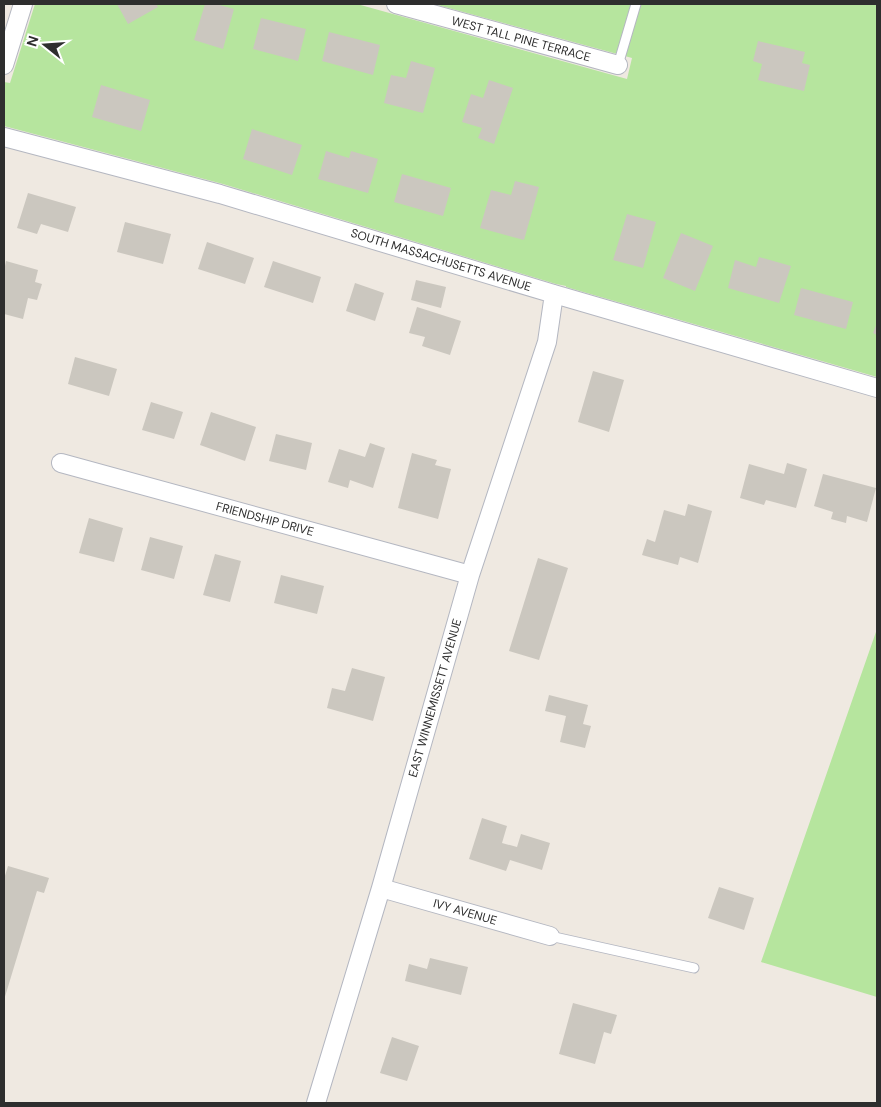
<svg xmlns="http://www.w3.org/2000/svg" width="881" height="1107" font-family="'DM Sans',sans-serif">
<rect width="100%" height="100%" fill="#efe9e1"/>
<path fill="#b6e59e" d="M 35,4 L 357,4 L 627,79 L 632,58 L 434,4 L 877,4 L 877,377 L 566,287 L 566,286 L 556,284 L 223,184 L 4,126 L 4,82 L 10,83 Z
M 877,629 L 877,997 L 761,962 Z"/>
<path fill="#cbc7bf" d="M 117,4 L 156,4 L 158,7 L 128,24 Z
M 205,4 L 216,4 L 234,9 L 223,49 L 194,40 Z
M 261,18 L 306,29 L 298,61 L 253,49 Z
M 329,32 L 380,45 L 373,75 L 322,61 Z
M 758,41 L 805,52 L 802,63 L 810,65 L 804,91 L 758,80 L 762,64 L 753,61 Z
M 411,61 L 435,68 L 423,113 L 384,103 L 391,75 L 406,78 Z
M 489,80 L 513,88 L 494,144 L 478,138 L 482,128 L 462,122 L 471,94 L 483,98 Z
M 101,85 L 150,100 L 141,131 L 92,117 Z
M 252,129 L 302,145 L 292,175 L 243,159 Z
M 326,151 L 349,158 L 351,151 L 378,159 L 368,193 L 318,179 Z
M 402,174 L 451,188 L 443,216 L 394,202 Z
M 515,181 L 539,187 L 524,240 L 480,228 L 491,190 L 511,195 Z
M 28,193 L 76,207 L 68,232 L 41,224 L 37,234 L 17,228 Z
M 627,214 L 656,222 L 643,268 L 613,260 Z
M 125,222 L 171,234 L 163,264 L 117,252 Z
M 681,233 L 713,246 L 695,291 L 663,278 Z
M 207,242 L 254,258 L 245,284 L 198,269 Z
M 759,257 L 791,266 L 779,303 L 728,288 L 735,260 L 756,267 Z
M 6,261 L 38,270 L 35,282 L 42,284 L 37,300 L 28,298 L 23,319 L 4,314 L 4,271 Z
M 273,261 L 321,277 L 313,303 L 264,287 Z
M 416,280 L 446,287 L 441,308 L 411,300 Z
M 355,283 L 384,293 L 375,321 L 346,311 Z
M 801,288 L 853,302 L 846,329 L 794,315 Z
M 417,307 L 461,321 L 450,355 L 422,346 L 425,337 L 409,333 Z
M 877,323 L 877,335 L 873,333 Z
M 75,357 L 117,369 L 109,396 L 68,384 Z
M 593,371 L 624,380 L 609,432 L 578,422 Z
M 151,402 L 183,412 L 174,439 L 142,430 Z
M 211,412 L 256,427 L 245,461 L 200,445 Z
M 276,434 L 312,443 L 306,470 L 269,461 Z
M 370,443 L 385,448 L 373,488 L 350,480 L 348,488 L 328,482 L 339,449 L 365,457 Z
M 412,453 L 437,460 L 435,465 L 451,469 L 438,519 L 398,508 Z
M 787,463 L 807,469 L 796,508 L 766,500 L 764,505 L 740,498 L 749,464 L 784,474 Z
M 823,474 L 876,488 L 867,522 L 847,516 L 846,523 L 831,519 L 833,512 L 814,506 Z
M 688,504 L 712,511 L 698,563 L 680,557 L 678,565 L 642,555 L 647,539 L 655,542 L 664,510 L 685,516 Z
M 89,518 L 123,528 L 114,562 L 79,553 Z
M 150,537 L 183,546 L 174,579 L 141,570 Z
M 215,554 L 241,561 L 230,602 L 203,595 Z
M 538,558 L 568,568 L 539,660 L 509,651 Z
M 281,575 L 324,586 L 317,614 L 274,603 Z
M 352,668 L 385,677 L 373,721 L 327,708 L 332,688 L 345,691 Z
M 549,695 L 588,705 L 583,724 L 591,726 L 585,748 L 560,742 L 566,716 L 545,711 Z
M 482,818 L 507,826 L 502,843 L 517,847 L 521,834 L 550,843 L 542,870 L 510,860 L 506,871 L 469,859 Z
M 8,866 L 49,878 L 44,893 L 37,891 L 4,1000 L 4,879 Z
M 719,887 L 754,898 L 744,930 L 708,918 Z
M 430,958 L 468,967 L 461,995 L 405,981 L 409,964 L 427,969 Z
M 573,1003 L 617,1015 L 611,1034 L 604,1032 L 595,1064 L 559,1054 Z
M 392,1037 L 419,1046 L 407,1081 L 380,1073 Z"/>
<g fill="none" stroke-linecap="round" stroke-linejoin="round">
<g stroke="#b4b7c1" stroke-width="11">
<path id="service" d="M 618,65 L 636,4
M 550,936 L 694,968"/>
</g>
<g stroke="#b4b7c1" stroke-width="20">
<path id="minor" d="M 396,4 L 618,65
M 4,65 L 23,4
M 4,137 L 220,194 L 554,294 L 877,388
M 61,463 L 470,575
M 381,888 L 550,936
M 316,1103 L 381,888 L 470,575 L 547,342 L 554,294"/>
</g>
<use href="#service" stroke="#fff" stroke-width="9"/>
<use href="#minor" stroke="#fff" stroke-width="18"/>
</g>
<g text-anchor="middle" stroke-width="4" stroke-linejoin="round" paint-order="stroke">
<g font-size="12" fill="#2e2e2e" stroke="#fff">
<text transform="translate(521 39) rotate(15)" y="4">WEST TALL PINE TERRACE</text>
<text transform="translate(441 260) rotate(17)" y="4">SOUTH MASSACHUSETTS AVENUE</text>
<text transform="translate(265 519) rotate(15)" y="4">FRIENDSHIP DRIVE</text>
<text transform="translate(435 698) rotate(-74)" y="4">EAST WINNEMISSETT AVENUE</text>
<text transform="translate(465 912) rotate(16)" y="4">IVY AVENUE</text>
</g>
</g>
<rect width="881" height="1107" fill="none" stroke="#2e2e2e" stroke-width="10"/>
<g transform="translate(45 45) rotate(287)" stroke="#ffffff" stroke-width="4" paint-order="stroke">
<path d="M0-4L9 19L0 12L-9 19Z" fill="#2e2e2e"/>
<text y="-8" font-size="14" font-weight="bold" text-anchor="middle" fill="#2e2e2e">N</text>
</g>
</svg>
